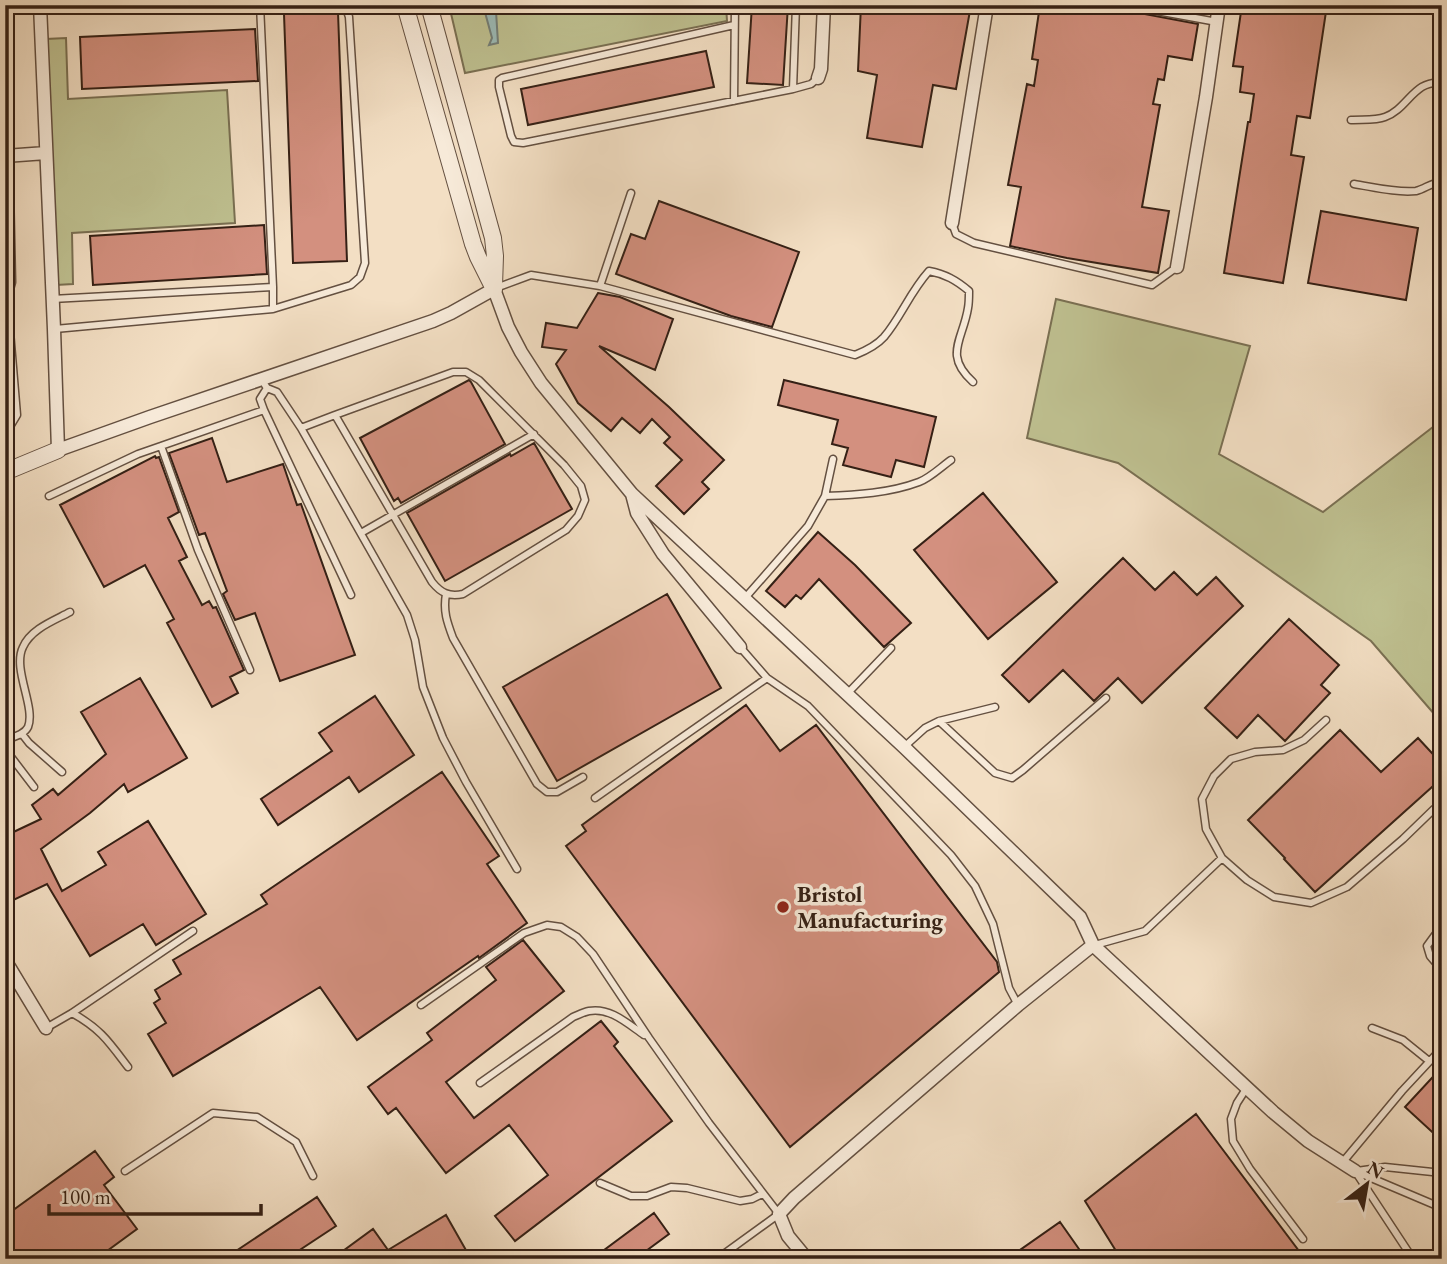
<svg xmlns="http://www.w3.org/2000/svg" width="1447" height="1264" font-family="'EB Garamond',serif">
<rect width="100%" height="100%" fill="#f3dfc4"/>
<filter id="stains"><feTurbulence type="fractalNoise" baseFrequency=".00286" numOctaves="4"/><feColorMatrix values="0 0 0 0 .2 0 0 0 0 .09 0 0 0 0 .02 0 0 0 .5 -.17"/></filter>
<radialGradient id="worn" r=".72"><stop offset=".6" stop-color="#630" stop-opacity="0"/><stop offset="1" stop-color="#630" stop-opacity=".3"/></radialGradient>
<path fill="#bfc191" stroke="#7a7053" stroke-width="2" d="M 449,5 L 726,5 L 727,21 L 465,73 Z
M 66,38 L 68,99 L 227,90 L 235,223 L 72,233 L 73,284 L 56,285 L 46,39 Z
M 1056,299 L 1250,346 L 1219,454 L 1323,512 L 1442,420 L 1442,723 L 1371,641 L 1118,463 L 1027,438 Z"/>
<path fill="#9cbcb8" stroke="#737e77" stroke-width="2" d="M 483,5 L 501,5 L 496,11 L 498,43 L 489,45 L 492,38 Z"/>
<path fill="#d3907f" stroke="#352015" stroke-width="2" d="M 752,5 L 788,5 L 783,85 L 747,83 Z
M 861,5 L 971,5 L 956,89 L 933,85 L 922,147 L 867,138 L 877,75 L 858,71 Z
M 1040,5 L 1097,5 L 1198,24 L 1192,60 L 1168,56 L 1164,80 L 1158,79 L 1153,104 L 1160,105 L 1142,207 L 1169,211 L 1158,273 L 1067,258 L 1010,246 L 1021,187 L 1008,185 L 1027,84 L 1034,86 L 1038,60 L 1032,59 Z
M 1242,5 L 1327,5 L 1310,118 L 1297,116 L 1291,155 L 1304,157 L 1283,283 L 1224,273 L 1248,122 L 1250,122 L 1254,94 L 1240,92 L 1243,67 L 1233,66 Z
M 338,12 L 347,261 L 293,263 L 284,14 Z
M 255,29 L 258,81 L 82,89 L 80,37 Z
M 706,51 L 714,87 L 528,125 L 521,89 Z
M 659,201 L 799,252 L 772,327 L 731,316 L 616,274 L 631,234 L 645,239 Z
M 1321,211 L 1418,228 L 1406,300 L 1308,283 Z
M 264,225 L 267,274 L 93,285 L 90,236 Z
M 598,293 L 620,297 L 673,319 L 655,370 L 599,346 L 669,407 L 724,460 L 702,482 L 709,489 L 684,514 L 656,486 L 682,460 L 664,443 L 670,437 L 652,419 L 640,433 L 622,418 L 611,431 L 578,403 L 556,364 L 566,350 L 542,347 L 546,323 L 577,328 Z
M 469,380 L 471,382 L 505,444 L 401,503 L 398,498 L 394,501 L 360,438 Z
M 784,380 L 936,417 L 924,467 L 896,460 L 891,477 L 843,465 L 848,448 L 832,444 L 838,420 L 778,405 Z
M 212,438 L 227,482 L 283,464 L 297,505 L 301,504 L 355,655 L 280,681 L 255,613 L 235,620 L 223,594 L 227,591 L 205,533 L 199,535 L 169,453 Z
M 534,443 L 572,509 L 445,581 L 407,513 L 510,454 L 511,456 Z
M 155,456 L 156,458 L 159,457 L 179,512 L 168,518 L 187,557 L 179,561 L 202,605 L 209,601 L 213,608 L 216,607 L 244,670 L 230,677 L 238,693 L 212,707 L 167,623 L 174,619 L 145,565 L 104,587 L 60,505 Z
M 983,493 L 1057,582 L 988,639 L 914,550 Z
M 818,532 L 855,565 L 911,623 L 884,647 L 819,579 L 801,599 L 796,595 L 785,607 L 766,591 Z
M 1123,558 L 1155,590 L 1174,572 L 1197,595 L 1216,577 L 1243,606 L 1142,703 L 1118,678 L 1094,701 L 1063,670 L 1029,702 L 1002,675 Z
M 667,594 L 721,688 L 557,781 L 503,687 Z
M 1289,619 L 1339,665 L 1321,685 L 1330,693 L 1285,741 L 1258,715 L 1237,738 L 1205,708 Z
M 140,678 L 187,758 L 128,792 L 124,784 L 90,813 L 41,849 L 62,891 L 106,865 L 98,852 L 148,821 L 206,914 L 156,945 L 143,924 L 90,956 L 47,884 L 5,904 L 5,836 L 41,819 L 32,805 L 53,789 L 58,795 L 106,754 L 81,712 Z
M 375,696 L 414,755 L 359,792 L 349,777 L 278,825 L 261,799 L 332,751 L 319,733 Z
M 746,705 L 780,751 L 816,725 L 997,962 L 999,972 L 790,1147 L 566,846 L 586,831 L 582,825 Z
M 1340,730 L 1381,772 L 1418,738 L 1442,764 L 1442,778 L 1315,892 L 1284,859 L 1285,858 L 1248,820 Z
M 442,772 L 499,856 L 487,864 L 527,923 L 479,958 L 478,956 L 357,1040 L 320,987 L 173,1076 L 148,1034 L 166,1023 L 154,1003 L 160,999 L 155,990 L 181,974 L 173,960 L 267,904 L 261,895 Z
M 523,940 L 564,991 L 446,1082 L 474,1118 L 601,1021 L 618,1042 L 614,1046 L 672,1121 L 515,1241 L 495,1216 L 548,1175 L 509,1125 L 446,1173 L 396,1108 L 388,1114 L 368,1087 L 432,1040 L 427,1033 L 496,980 L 486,967 Z
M 1442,1067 L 1442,1141 L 1405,1107 Z
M 1196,1114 L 1305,1259 L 1121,1259 L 1085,1201 Z
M 95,1151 L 114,1177 L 104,1185 L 137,1229 L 96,1259 L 5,1259 L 5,1216 Z
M 317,1197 L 336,1226 L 286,1259 L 224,1259 Z
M 654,1213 L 669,1234 L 646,1251 L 651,1259 L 592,1259 Z
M 446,1215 L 471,1259 L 332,1259 L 373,1229 L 388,1250 Z
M 1060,1222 L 1086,1259 L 1007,1259 Z"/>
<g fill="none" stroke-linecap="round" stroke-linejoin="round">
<g stroke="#645041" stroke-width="9">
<path id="service" d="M 260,5 L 273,287 L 273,309
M 1124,5 L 1217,22
M 81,10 L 162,5
M 734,25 L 502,78 L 499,80 L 499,87 L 511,136 L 514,142 L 523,143 L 793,89 L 811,84 L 818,78
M 793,89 L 796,5
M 734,101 L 735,5
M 1351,120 C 1361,119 1375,121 1385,117 C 1408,109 1414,79 1442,83
M 1354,184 C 1373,187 1396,193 1416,191 C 1425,189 1432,182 1442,182
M 952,223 L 956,234 L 974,243 L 1152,285 L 1177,267
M 600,286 L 631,193
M 496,288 L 531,275 L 600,286 L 855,355 C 865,351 876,346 884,337 C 901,317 910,292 929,271 C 945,274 956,280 969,291 C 969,297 969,303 968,308 C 963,340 943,355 973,382
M 52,299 L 273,287
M 55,329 L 273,309 L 351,285 L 360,277 L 365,263 L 349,17 L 345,5
M 1438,354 L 1442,331
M 265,385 L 267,388 L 260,399 L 264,410 L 351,595
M 267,388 L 277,392 L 301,428 L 407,615 L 415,640 L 423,687 L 443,738 L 466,782 L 517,869
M 301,428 L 335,415 L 432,582 C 441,593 449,597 463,594 L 566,530 L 578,516 L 585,500 L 581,486 L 564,465 L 479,380 L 466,372 L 453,372 L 335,415
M 5,432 L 8,430 L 17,415 L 7,296
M 49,496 L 138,454 L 161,446
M 825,496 C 856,495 890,493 919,482 C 930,478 941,467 951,460
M 361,533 L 534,434
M 446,594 C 443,611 447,622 453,638 L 537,784 L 547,792 L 557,792 L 583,777
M 745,598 L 808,526 L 825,496 L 833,459
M 250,670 L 198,550 L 161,446 L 264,410
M 767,678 L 808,706 L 951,855 L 975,886 L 993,924 L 1009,988 L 1018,1005
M 847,694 L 891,648
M 939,721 L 995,773 L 1012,778 L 1023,770 L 1106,698
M 22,734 L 29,743 L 62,772
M 5,740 C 13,737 24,735 28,727 C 36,707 12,669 23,647 C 31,629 53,621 70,612
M 904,747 L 925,728 L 939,721 L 995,707
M 5,749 L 34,787
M 595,798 L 767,678 L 740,647
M 1222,858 L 1247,880 L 1274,897 L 1311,903 L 1347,887 L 1403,839 L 1434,809
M 1442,930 L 1435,935 L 1427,946 L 1430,956 L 1442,970
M 1095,945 L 1145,931 L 1222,858 L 1206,829 L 1202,799 L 1214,776 L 1231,759 L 1255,752 L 1283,750 L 1304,740 L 1326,720
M 421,1005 L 524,933 L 547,925 L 561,927 L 577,937 L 593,954 L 649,1038 L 709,1123 L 779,1214 L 717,1259
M 72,1013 C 101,1029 109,1042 128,1067
M 46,1028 L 72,1013 L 193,931
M 1372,1028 L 1403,1040 L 1429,1061
M 480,1083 L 573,1017 C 578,1015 584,1012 589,1011 C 610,1007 628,1024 644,1035
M 1246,1089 L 1237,1103 L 1231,1119 L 1233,1141 L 1250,1169 L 1303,1239
M 1342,1163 L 1402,1091 L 1442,1048
M 125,1171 L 213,1113 L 257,1117 L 296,1142 L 313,1176
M 1355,1171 L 1413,1259
M 1357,1171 L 1385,1167 L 1442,1173
M 1357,1172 L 1442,1208
M 600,1183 L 631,1196 L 647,1196 L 671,1187 L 687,1188 L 740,1201 L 752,1199 L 762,1194"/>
</g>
<g stroke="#645041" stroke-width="15">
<path id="minor" d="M 40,5 L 54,329 L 58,450 L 150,417 L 433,321 L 451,313 L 494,289 L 508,327 L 521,352 L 541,383 L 632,494 L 904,747 L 1080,917 L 1093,945 L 1273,1112 L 1308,1141 L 1355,1171
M 818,78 L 821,69 L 824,5
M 5,94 L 9,282 L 5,296
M 5,156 L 46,153
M 952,223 L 987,5
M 1177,267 L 1206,97 L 1219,5
M 632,494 L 637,513 L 663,554 L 740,647
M 5,960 L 46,1028
M 807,1259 L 788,1236 L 779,1214 L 794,1198 L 1018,1005 L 1093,945"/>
</g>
<g stroke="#645041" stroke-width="18">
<path id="tertiary" d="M 405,5 L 473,244 L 478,257 L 494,289
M 429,5 L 493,238 L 495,256 L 494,286
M 5,472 L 58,450"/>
</g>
<use href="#service" stroke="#f7ead9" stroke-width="6"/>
<use href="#minor" stroke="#f7ead9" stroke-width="12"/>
<use href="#tertiary" stroke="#f7ead9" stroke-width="16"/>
</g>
<circle fill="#8f2418" stroke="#f7ead9" stroke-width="2.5" cx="783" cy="907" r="7"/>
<g text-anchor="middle" stroke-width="7" stroke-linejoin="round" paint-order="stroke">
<g font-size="23" font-weight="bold" fill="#352015" stroke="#f7ead9" text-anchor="start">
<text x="797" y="902">Bristol<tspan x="797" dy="26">Manufacturing</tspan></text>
</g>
</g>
<rect width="1447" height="1264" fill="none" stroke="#f3dfc4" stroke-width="28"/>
<rect x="7" y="7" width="1433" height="1250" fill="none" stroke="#352015" stroke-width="3.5"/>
<rect x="14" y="14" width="1419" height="1236" fill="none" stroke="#352015" stroke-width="2"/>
<g transform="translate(1367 1184) rotate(31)" stroke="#f7ead9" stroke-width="5" paint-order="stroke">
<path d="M0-5L12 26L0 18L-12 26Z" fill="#352015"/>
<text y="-10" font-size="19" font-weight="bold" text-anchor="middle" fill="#352015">N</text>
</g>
<path d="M49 1204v10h212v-10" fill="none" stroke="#352015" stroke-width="3.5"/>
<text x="60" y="1204" font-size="21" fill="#352015" stroke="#f7ead9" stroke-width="5" paint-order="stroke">100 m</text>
<rect width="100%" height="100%" filter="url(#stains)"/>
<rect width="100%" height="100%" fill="url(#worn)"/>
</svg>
